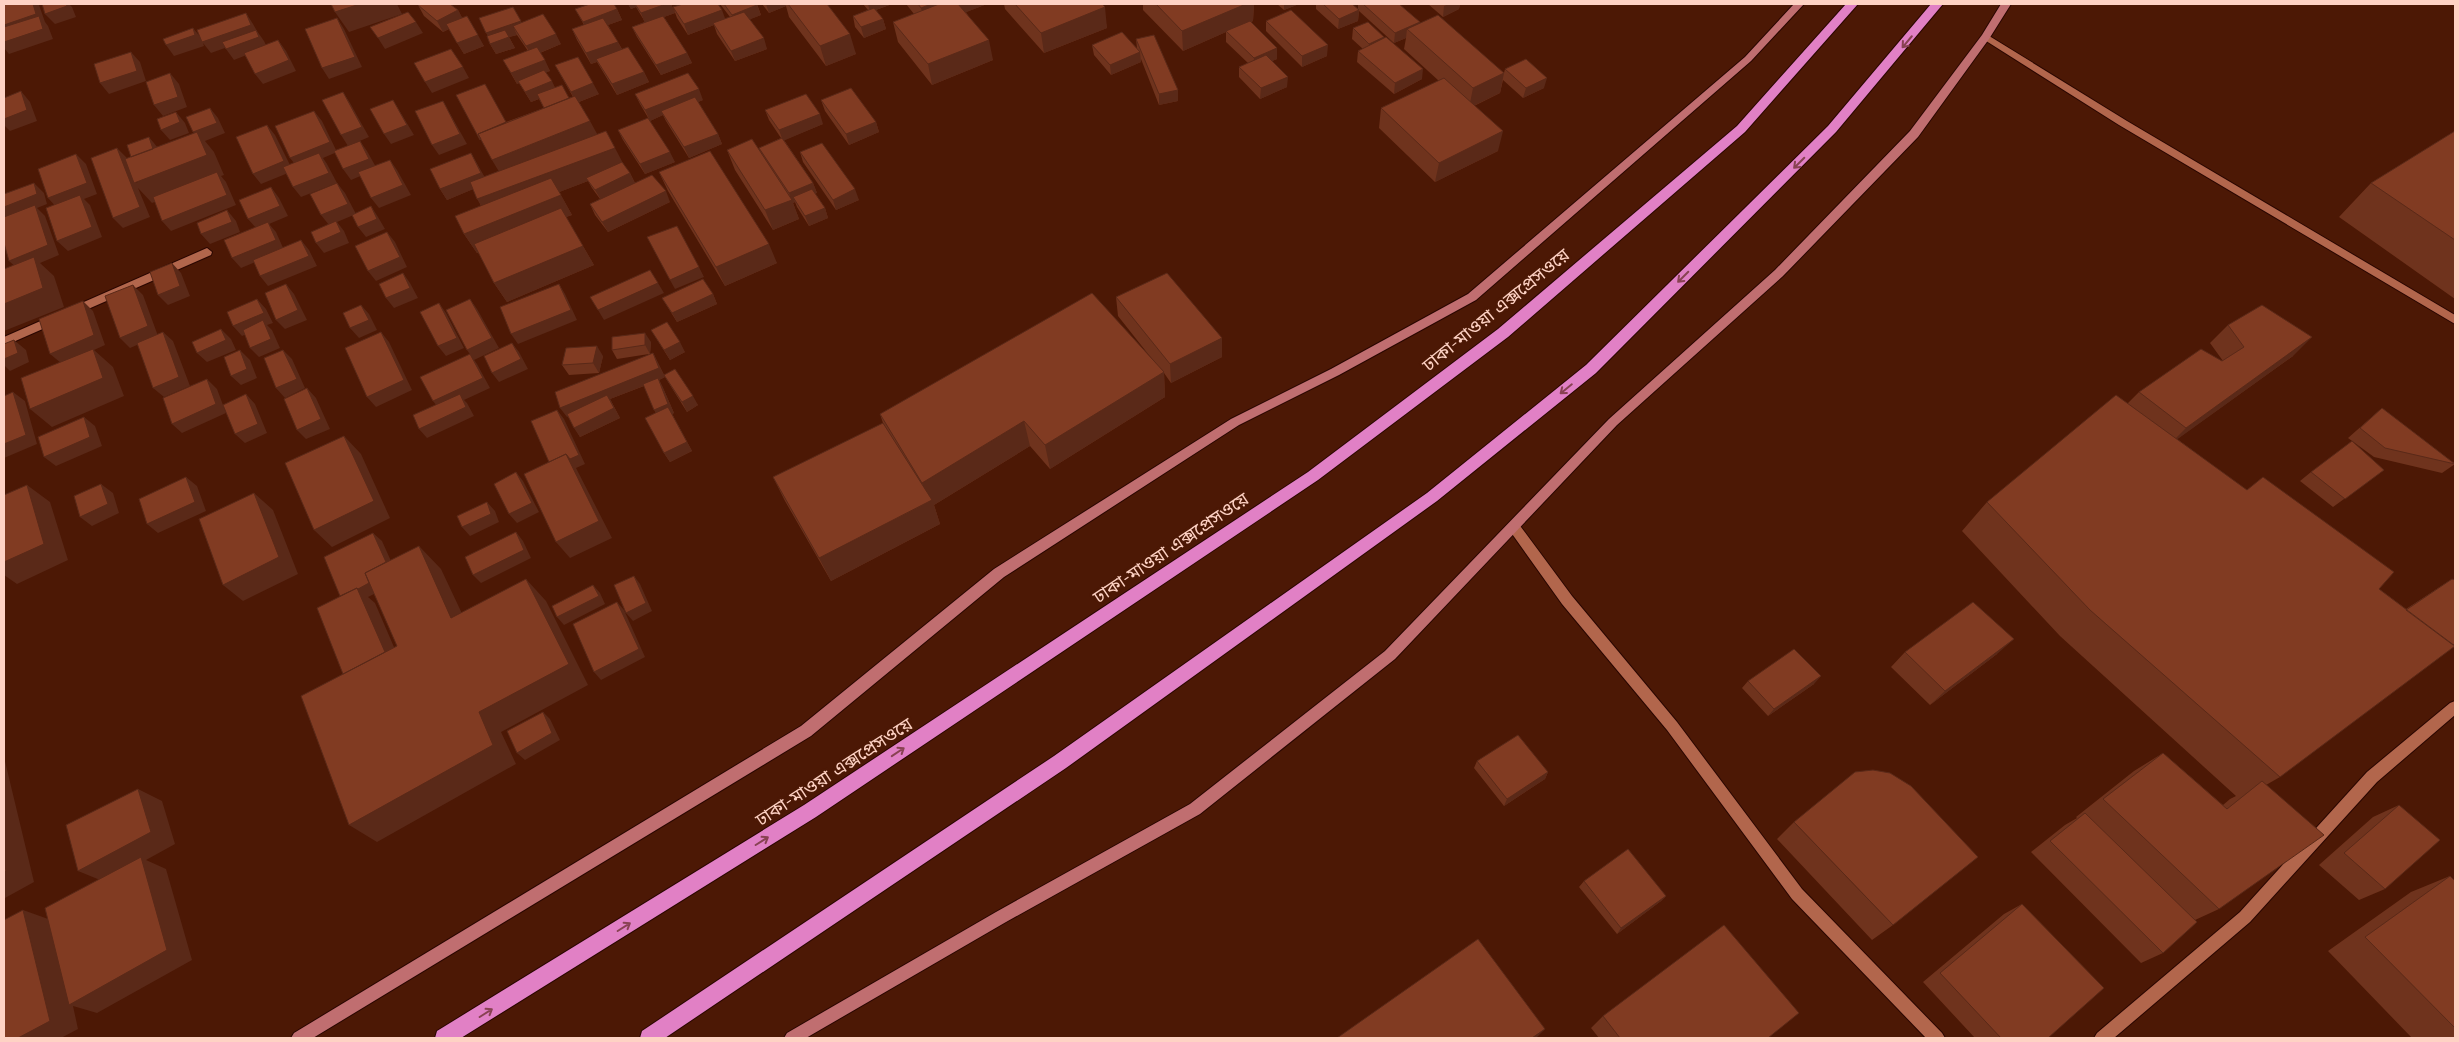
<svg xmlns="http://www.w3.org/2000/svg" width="2459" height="1042" font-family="Quicksand,'Noto Sans Bengali',sans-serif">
<rect width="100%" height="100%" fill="#4c1805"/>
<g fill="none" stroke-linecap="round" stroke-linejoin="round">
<g stroke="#290600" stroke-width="2">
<path id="minor" d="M 1986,34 L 2127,121 L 2455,315 L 2455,324 L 2119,125 L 1983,39 L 1983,35 Z
M 207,248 L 212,252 L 211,255 L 4,346 L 4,337 Z
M 1514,522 L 1518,523 L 1572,596 L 1677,722 L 1802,889 L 1942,1033 L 1945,1038 L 1926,1038 L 1792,899 L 1667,730 L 1562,604 L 1510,531 L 1508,527 L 1510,523 Z
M 2455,701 L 2455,715 L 2377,782 L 2250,922 L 2114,1038 L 2094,1038 L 2097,1033 L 2240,912 L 2367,772 L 2450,703 Z"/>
</g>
<g stroke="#290600" stroke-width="2">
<path id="secondary" d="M 1794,4 L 1804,4 L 1751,61 L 1476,300 L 1339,375 L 1239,425 L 1004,577 L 811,736 L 313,1038 L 291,1038 L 294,1033 L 801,726 L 994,569 L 1231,419 L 1331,369 L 1468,294 L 1745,57 Z
M 2001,4 L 2011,4 L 1989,39 L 1918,137 L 1783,276 L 1617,425 L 1395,659 L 1200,814 L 1006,922 L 806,1038 L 784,1038 L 787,1033 L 996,912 L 1190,804 L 1385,651 L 1609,419 L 1775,270 L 1910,131 L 1982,35 Z"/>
</g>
<g stroke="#290600" stroke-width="2">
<path id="motorway" d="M 1846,4 L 1858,4 L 1745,132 L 1508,337 L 1318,480 L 816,817 L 461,1038 L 435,1038 L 437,1031 L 804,805 L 1308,472 L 1498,329 L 1737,126 Z
M 1931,4 L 1943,4 L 1836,132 L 1596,373 L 1437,501 L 1066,768 L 665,1038 L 640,1038 L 642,1031 L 1054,756 L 1427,493 L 1586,365 L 1828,126 Z"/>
</g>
<use href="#minor" fill="#b2664c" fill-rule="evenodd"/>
<use href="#secondary" fill="#c06e70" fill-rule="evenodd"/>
<use href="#motorway" fill="#e180c5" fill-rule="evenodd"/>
</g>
<path fill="#6f331d" d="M 628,4 L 671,4 L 675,13 L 664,17 L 687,53 L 692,63 L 661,75 L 637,37 L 632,27 L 645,22 L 636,7 L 631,9 Z
M 720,4 L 757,4 L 761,15 L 750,19 L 767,49 L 735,61 L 717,34 L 714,25 L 688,35 L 677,18 L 673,7 L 726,19 L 730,17 Z
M 762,4 L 827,4 L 856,54 L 826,66 L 789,17 L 786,6 L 769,13 Z
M 863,4 L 892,4 L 876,10 L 883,19 L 886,29 L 864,38 L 855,27 L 853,16 L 868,10 Z
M 906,4 L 987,4 L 966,12 L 993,60 L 932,85 L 898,42 L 893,22 L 914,14 Z
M 1004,4 L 1102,4 L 1107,28 L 1044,53 L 1005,9 Z
M 1143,4 L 1254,4 L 1253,21 L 1251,22 L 1277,59 L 1272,61 L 1287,87 L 1260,99 L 1239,77 L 1239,67 L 1248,63 L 1226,42 L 1226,32 L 1183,51 L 1143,10 Z
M 1277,4 L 1299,4 L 1284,10 Z
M 1316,4 L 1352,4 L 1358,9 L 1358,4 L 1399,4 L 1420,23 L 1504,73 L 1505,69 L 1544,88 L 1523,98 L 1503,80 L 1500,93 L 1474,106 L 1498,151 L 1435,182 L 1379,128 L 1381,108 L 1439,81 L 1404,49 L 1406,38 L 1394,43 L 1359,11 L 1358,21 L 1338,29 L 1316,9 Z
M 1428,4 L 1460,4 L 1459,9 L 1443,17 Z
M 418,5 L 458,10 L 462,18 L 484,46 L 464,54 L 449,29 L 443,32 L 424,16 Z
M 575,9 L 617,9 L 622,20 L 608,25 L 622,49 L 644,72 L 649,82 L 617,95 L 597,62 L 591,64 L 577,40 L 572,29 L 584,25 Z
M 1266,21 L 1327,56 L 1302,67 L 1266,31 Z
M 522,23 L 561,44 L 540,53 L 550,71 L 546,72 L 555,88 L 569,98 L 573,97 L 555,65 L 599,94 L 579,102 L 597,135 L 622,163 L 630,173 L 635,183 L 670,202 L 608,232 L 595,215 L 590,204 L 600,199 L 592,188 L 588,181 L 559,192 L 572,215 L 566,217 L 594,265 L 507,302 L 494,283 L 479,253 L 477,253 L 464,234 L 481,206 L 473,189 L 447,200 L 440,189 L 471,153 L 484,177 L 499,171 L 506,122 L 544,108 L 539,99 L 531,102 L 519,83 L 517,84 L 503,60 L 528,51 L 517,35 L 509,37 L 515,48 L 496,54 L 490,44 Z
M 1353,28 L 1384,38 L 1422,79 L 1394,94 L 1357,62 L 1358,51 L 1363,49 L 1352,39 Z
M 1136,39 L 1178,90 L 1178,101 L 1159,105 L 1141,59 L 1141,62 L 1111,75 L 1094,55 L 1092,45 L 1137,48 Z
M 635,94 L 703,100 L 698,102 L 718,134 L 722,144 L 689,158 L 666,121 L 663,115 L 650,121 L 640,104 Z
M 821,100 L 876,122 L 879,132 L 849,145 L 825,111 Z
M 765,110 L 823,124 L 784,140 L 813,183 L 817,193 L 815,193 L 825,208 L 828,218 L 809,226 L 797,207 L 795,202 L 793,203 L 799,219 L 773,230 L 735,170 L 727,150 L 760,152 L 759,148 L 781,138 L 769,120 Z
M 618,130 L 675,162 L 645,174 L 623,140 Z
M 2455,131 L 2455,299 L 2339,217 L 2371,183 Z
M 800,152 L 859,200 L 836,210 L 803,162 Z
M 659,172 L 777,263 L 725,286 L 668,191 Z
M 713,294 L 717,304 L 677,322 L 662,298 Z
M 1116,297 L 1222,357 L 1171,383 L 1164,373 L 1165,397 L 1050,469 L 1030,446 L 934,505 L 940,524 L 831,581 L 785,501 L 773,477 L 884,426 L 880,414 L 1156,364 L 1118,316 Z
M 2228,325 L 2293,356 L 2177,439 L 2406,609 L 2452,579 L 2280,777 L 2266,785 L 2219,909 L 2195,920 L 2163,953 L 2141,963 L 2031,852 L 2065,825 L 2077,818 L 2076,817 L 2134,771 L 2163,753 L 2223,805 L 2230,799 L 2236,796 L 2060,636 L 1962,531 L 1987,502 L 2128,403 L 2139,392 L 2223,361 L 2210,343 Z
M 651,330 L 685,352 L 670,360 Z
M 651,342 L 650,354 L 653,353 L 664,375 L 698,405 L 687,412 L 665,377 L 659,380 L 663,388 L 674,413 L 672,414 L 692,451 L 670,462 L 664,453 L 656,413 L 644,386 L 610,399 L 620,418 L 580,437 L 568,416 L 567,417 L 649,354 L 617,359 L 612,350 Z
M 603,356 L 599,373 L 569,375 L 562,365 Z
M 2382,408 L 2455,464 L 2442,473 L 2374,457 L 2348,438 Z
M 2384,470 L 2333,507 L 2300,481 L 2311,472 Z
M 1905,652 L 1997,654 L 1930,705 L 1891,667 Z
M 1748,681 L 1814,684 L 1768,716 L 1742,688 Z
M 1477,761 L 1548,772 L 1545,779 L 1504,806 L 1474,768 Z
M 2399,805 L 2385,889 L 2359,900 L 2319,865 L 2373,817 Z
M 1794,822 L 1893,925 L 1872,940 L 1777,839 Z
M 2450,876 L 2455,881 L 2455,1038 L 2412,1038 L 2328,951 L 2411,892 Z
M 1584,881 L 1666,896 L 1661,901 L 1617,934 L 1579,887 Z
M 2022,904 L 2048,1038 L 1975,1038 L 1923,982 L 2004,914 Z
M 1603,1016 L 1768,1038 L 1599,1038 L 1591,1028 Z"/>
<path fill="#5a2918" d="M 33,4 L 38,4 L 39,5 L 45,22 L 48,26 L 53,39 L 9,54 L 4,48 L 4,25 Z
M 66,4 L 69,4 L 72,7 L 76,17 L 55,24 L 45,14 Z
M 360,4 L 397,4 L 402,14 L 349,32 L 335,12 Z
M 628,4 L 635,4 L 636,7 L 631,9 Z
M 666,4 L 671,4 L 675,13 L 645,24 L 641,13 Z
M 766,4 L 785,4 L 786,6 L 769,13 Z
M 868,4 L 892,4 L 870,12 Z
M 931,4 L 987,4 L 926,28 L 921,8 Z
M 1246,4 L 1254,4 L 1253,21 L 1227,32 L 1226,31 L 1226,32 L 1183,51 L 1182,31 Z
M 1284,4 L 1299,4 L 1284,10 Z
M 1449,4 L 1460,4 L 1459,9 L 1443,17 L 1444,6 Z
M 757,5 L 761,15 L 736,25 L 732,15 Z
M 1105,7 L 1107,28 L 1044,53 L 1041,33 Z
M 617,9 L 622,20 L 588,32 L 583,22 Z
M 458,10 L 464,21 L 443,32 L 437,21 Z
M 722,10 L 726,21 L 713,23 L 714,25 L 688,35 L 684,24 Z
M 1359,10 L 1358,21 L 1338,29 L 1339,19 Z
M 246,13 L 253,24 L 257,31 L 264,41 L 267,47 L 234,60 L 226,49 L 258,36 L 211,53 L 203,43 L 204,46 L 174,56 L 166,45 L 193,28 L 202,39 Z
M 337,18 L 344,29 L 362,67 L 329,79 L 322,68 Z
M 883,19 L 886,29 L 864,38 L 861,27 Z
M 521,21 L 526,32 L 513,26 L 517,35 L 509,37 L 515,48 L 496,54 L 490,44 L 492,43 L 486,33 Z
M 416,22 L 423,33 L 385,49 L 378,38 Z
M 1420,22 L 1418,32 L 1407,29 L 1406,38 L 1394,43 L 1395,33 Z
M 556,34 L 561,44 L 532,56 L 526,46 Z
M 850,34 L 856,54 L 826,66 L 820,46 Z
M 478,35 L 484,46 L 464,54 L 457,43 Z
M 1384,37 L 1383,47 L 1368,54 L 1369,44 Z
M 764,38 L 767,49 L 735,61 L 731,51 Z
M 278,40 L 286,51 L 296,71 L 263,84 L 255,74 Z
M 989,40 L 993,60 L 932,85 L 928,64 Z
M 618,42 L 623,52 L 591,64 L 586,53 Z
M 1328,45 L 1327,56 L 1302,67 L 1302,56 Z
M 1277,48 L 1277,59 L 1253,69 L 1254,58 Z
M 131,52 L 140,62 L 146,81 L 109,94 L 100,83 Z
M 1140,52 L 1141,62 L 1111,75 L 1110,65 Z
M 687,53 L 692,63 L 661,75 L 656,65 Z
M 545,60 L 550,71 L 517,84 L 511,73 Z
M 463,67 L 469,78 L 432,93 L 425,82 Z
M 1423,69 L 1422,79 L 1394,94 L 1395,83 Z
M 644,72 L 649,82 L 617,95 L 612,84 Z
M 170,73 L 179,84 L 187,107 L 163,116 L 154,105 Z
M 1504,73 L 1500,93 L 1469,108 L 1473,88 Z
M 1288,77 L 1287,87 L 1260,99 L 1261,88 Z
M 1547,78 L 1544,88 L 1523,98 L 1526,88 Z
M 552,81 L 557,92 L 531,102 L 525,92 Z
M 593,83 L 599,94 L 576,103 L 571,92 Z
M 699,89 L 703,100 L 664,115 L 661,111 L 663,115 L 650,121 L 645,110 Z
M 1178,90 L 1178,101 L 1159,105 L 1159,94 Z
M 21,91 L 30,102 L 37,121 L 10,131 L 4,125 L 4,119 Z
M 343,92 L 350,103 L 369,137 L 348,146 L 341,135 Z
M 393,100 L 414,135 L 391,144 L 384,134 Z
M 443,101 L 467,144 L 439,155 L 432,145 Z
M 210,108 L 218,118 L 225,133 L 205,141 L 214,152 L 224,175 L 221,176 L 226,182 L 236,205 L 171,231 L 162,221 L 219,177 L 152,203 L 138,188 L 150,217 L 123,228 L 113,218 L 117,148 L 127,158 L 136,183 L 201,143 L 193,132 Z
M 314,111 L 322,121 L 337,152 L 323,158 L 327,164 L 337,183 L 301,197 L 293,187 L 298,168 L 290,158 Z
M 176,112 L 185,123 L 189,133 L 170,140 L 161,130 Z
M 820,114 L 823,124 L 783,141 L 779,130 Z
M 590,121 L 601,141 L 504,180 L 492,160 Z
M 876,122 L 879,132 L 849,145 L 846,134 Z
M 267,125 L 275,135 L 293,171 L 261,184 L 253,174 Z
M 1503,131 L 1498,151 L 1435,182 L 1439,163 Z
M 718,134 L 722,144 L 689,158 L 684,147 Z
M 149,137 L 158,148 L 142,170 Z
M 360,141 L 367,151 L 377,169 L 351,180 L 343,169 Z
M 615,148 L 625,167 L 586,178 L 588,181 L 490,219 L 477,199 Z
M 670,152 L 675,162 L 645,174 L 640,164 Z
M 471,153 L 488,183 L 447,200 L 440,189 Z
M 76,154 L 86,164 L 97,194 L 84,199 L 90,205 L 102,237 L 68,251 L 57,241 L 58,209 L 48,198 Z
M 390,160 L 397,170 L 411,195 L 379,208 L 371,198 Z
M 630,173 L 635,183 L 601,200 L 595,190 Z
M 34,183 L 44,193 L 47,204 L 37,208 L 45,216 L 59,255 L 40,263 L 54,276 L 64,307 L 4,331 L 4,304 L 20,271 L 9,261 L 4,218 L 4,207 Z
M 337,183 L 345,193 L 356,214 L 337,222 L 344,231 L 349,243 L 324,253 L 316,243 L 329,225 L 321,215 Z
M 813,183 L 817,193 L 796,202 L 793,197 L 795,202 L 793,203 L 799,219 L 773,230 L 765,210 L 791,200 L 789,193 Z
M 271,187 L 279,198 L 288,216 L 269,224 L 276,232 L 284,250 L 241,268 L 232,258 L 257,229 L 248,219 Z
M 855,189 L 859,200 L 836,210 L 833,200 Z
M 666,191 L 670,202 L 608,232 L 602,222 Z
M 561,195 L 572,215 L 566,217 L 594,265 L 507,302 L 494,283 L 566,217 L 477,253 L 464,234 Z
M 371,206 L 378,217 L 385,229 L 366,237 L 358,227 Z
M 825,208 L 828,218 L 809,226 L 805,216 Z
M 227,210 L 236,221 L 240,232 L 210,244 L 201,234 Z
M 387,232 L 395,242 L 407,267 L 376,281 L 368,271 Z
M 301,240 L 309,250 L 317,266 L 268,286 L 260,276 Z
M 769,244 L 777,263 L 725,286 L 716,267 Z
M 172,263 L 181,273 L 190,296 L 168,305 L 158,295 Z
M 699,267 L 704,277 L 675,289 L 670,280 Z
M 403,273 L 410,283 L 418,298 L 394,308 L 386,298 Z
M 658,283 L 664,293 L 604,320 L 598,310 Z
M 286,284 L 294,294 L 307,320 L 285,329 L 276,320 Z
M 559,284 L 565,294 L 577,320 L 518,344 L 511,334 Z
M 133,285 L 143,295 L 158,336 L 130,348 L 120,338 Z
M 713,294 L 717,304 L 677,322 L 672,313 Z
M 257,299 L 266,309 L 273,323 L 267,325 L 272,330 L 280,348 L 259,357 L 250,348 L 266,326 L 242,336 L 233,326 Z
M 470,299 L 477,309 L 499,348 L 474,360 L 467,350 Z
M 83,301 L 93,311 L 105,345 L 94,350 L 113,367 L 124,396 L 52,427 L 30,409 L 61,363 L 50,354 Z
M 439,303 L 446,313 L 464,348 L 446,356 L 438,346 Z
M 361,305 L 369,314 L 377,330 L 359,338 L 350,328 Z
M 221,329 L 231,339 L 236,350 L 207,362 L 197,353 Z
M 163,332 L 173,341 L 190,386 L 164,397 L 153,388 Z
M 381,332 L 389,342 L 412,390 L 376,407 L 367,397 Z
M 645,333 L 651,342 L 650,354 L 645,345 Z
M 2312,337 L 2293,356 L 2168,446 L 2186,428 Z
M 1222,338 L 1222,357 L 1171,383 L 1170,364 Z
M 14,340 L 26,350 L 29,362 L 10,371 L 4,365 L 4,359 Z
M 680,342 L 685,352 L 670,360 L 664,350 Z
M 512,343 L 519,352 L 528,369 L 499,382 L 492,373 Z
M 597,346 L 603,356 L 599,373 L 593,363 Z
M 240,350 L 250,360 L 257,378 L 241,385 L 231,376 Z
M 283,350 L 292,359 L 305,388 L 285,398 L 276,388 Z
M 653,353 L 665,377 L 659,380 L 663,388 L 674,413 L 672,414 L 692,451 L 670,462 L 664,453 L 660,419 L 654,410 L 659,380 L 610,399 L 620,418 L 580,437 L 574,428 L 610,400 L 567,417 L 560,408 Z
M 470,354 L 477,364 L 490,388 L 464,400 L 467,403 L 474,416 L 427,438 L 419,429 L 440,410 L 433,401 Z
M 1164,372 L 1165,397 L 1050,469 L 1045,445 Z
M 207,379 L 217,389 L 226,413 L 182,433 L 172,424 Z
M 307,388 L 316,398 L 330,429 L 306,439 L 297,430 Z
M 13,392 L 25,401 L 37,444 L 4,458 L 4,444 Z
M 246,394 L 255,404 L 267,433 L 245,443 L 235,434 Z
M 693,396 L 698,405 L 687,412 L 682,402 Z
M 557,410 L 564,419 L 585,464 L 576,468 L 612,538 L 570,558 L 556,542 L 566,454 Z
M 84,417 L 95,426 L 102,446 L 56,466 L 44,457 Z
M 1024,421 L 1030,446 L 934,505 L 940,524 L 831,581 L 819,558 L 929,502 L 922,483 Z
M 344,436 L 361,454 L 390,518 L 332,547 L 314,530 Z
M 516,472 L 523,481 L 539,512 L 517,523 L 509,514 Z
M 186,477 L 197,486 L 206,511 L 158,533 L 147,524 Z
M 101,484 L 113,493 L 119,513 L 92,526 L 80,517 Z
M 27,485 L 50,502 L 68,560 L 17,584 L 4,575 L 4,562 Z
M 254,493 L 273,510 L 298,574 L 243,601 L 223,585 Z
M 487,502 L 495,511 L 499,522 L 470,536 L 462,527 Z
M 516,532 L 523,541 L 531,558 L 481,583 L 473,575 Z
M 373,533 L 382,541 L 400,581 L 368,597 L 375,603 L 403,668 L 362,689 L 350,605 Z
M 419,546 L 441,569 L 474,639 L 451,618 Z
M 634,576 L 640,584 L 652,611 L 633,621 L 626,613 Z
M 526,579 L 546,601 L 588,685 L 501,732 L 516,764 L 377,842 L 349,825 L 479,712 Z
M 593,585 L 600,593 L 605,604 L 564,625 L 557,617 Z
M 617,602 L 624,610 L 645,657 L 601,680 L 594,672 Z
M 2014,639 L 1997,654 L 1930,705 L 1945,691 Z
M 1821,676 L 1814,684 L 1768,716 L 1774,709 Z
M 543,712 L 550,719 L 560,740 L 525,760 L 517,753 Z
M 4,757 L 34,882 L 5,898 L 4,897 Z
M 1548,772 L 1545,779 L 1504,806 L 1507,799 Z
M 138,789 L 162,801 L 175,844 L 146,860 L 166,869 L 192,960 L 97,1013 L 73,1006 L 78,1029 L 61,1038 L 18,1038 L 23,910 L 51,920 L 105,882 L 78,871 Z
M 1666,896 L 1661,901 L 1617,934 L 1621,928 Z
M 1545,1029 L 1536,1038 L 1532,1038 Z"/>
<path fill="#813b22" stroke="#5a2918" d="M 4,4 L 33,4 L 36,14 L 4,25 Z
M 42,4 L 66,4 L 67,6 L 45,14 Z
M 331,4 L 360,4 L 335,12 Z
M 421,4 L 450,4 L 458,10 L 437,21 L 418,5 Z
M 590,4 L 614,4 L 617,9 L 583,22 L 575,9 Z
M 635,4 L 666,4 L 641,13 Z
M 683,4 L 718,4 L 722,10 L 684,24 L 673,7 Z
M 724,4 L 757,4 L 757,5 L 732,15 Z
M 788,4 L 827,4 L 850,34 L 820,46 Z
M 918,4 L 931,4 L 921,8 Z
M 939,4 L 958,4 L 989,40 L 928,64 L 893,22 Z
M 1015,4 L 1102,4 L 1105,7 L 1041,33 Z
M 1156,4 L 1246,4 L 1182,31 Z
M 1323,4 L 1352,4 L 1359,10 L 1339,19 Z
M 1363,4 L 1399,4 L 1420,22 L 1395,33 Z
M 513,7 L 521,21 L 486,33 L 479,18 Z
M 874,8 L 883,19 L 861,27 L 853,16 Z
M 1291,10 L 1328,45 L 1302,56 L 1266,21 Z
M 408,12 L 416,22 L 378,38 L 370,27 Z
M 744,12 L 764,38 L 731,51 L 713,23 Z
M 246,13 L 251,25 L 202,42 L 197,30 Z
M 543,14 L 556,34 L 526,46 L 513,26 Z
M 1438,15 L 1504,73 L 1473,88 L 1407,29 Z
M 39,16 L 43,29 L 4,42 L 4,27 Z
M 467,16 L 478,35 L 457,43 L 446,24 Z
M 663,16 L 687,53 L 656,65 L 632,27 Z
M 337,18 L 355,57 L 322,68 L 305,29 Z
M 603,18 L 618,42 L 586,53 L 572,29 Z
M 1250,21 L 1277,48 L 1254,58 L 1226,31 Z
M 1368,22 L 1384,37 L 1369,44 L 1353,28 Z
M 193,28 L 195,35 L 166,45 L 163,39 Z
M 256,30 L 259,37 L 226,49 L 222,42 Z
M 505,30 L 509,37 L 490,44 L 487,36 Z
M 1122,32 L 1140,52 L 1110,65 L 1092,45 Z
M 1154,35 L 1178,90 L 1159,94 L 1136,39 Z
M 1386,37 L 1423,69 L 1395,83 L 1358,51 Z
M 278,40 L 289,60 L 255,74 L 244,53 Z
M 537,47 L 545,60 L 511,73 L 503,60 Z
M 628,47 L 644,72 L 612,84 L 596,59 Z
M 451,49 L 463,67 L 425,82 L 414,63 Z
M 131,52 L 137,71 L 100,83 L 94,64 Z
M 1266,55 L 1288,77 L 1261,88 L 1239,67 Z
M 578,57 L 593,83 L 571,92 L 555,65 Z
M 1526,59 L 1547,78 L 1526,88 L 1505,69 Z
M 544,70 L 552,81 L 525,92 L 518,81 Z
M 170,73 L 178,97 L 154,105 L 146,82 Z
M 688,73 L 699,89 L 645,110 L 635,94 Z
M 1444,78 L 1503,131 L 1439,163 L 1381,108 Z
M 485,84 L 506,122 L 478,134 L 481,139 L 480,140 L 456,95 Z
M 562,85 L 569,98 L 544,108 L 537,94 Z
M 851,88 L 876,122 L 846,134 L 821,100 Z
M 21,91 L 27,110 L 4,119 L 4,98 Z
M 343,92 L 362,127 L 341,135 L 322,100 Z
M 806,94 L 820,114 L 779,130 L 765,110 Z
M 575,96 L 590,121 L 492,160 L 478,134 Z
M 695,97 L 718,134 L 684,147 L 661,111 Z
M 393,100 L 407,125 L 384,134 L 370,109 Z
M 443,101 L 460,134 L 432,145 L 415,111 Z
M 210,108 L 217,123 L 193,132 L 186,117 Z
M 314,111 L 330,142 L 290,158 L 275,126 Z
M 176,112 L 180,122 L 161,130 L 157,119 Z
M 648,118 L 670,152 L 640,164 L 618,130 Z
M 267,125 L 284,161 L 253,174 L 236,137 Z
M 606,131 L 615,148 L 477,199 L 470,182 Z
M 2455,131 L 2455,240 L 2371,183 Z
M 197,132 L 207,155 L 134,183 L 125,159 Z
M 149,137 L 153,149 L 131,157 L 127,145 Z
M 782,138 L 813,183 L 789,193 L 759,148 Z
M 752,139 L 792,200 L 765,210 L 727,150 Z
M 360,141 L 369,159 L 343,169 L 334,151 Z
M 822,143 L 855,189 L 833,200 L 800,152 Z
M 117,148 L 140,207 L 113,218 L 91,158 Z
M 710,151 L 769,244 L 716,267 L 659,172 Z
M 319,153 L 329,173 L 293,187 L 283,167 Z
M 471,153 L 481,173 L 440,189 L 430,169 Z
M 76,154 L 87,183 L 48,198 L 38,169 Z
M 390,160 L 403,185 L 371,198 L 358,172 Z
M 622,162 L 630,173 L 595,190 L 586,178 Z
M 217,172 L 227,195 L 162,221 L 153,197 Z
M 652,175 L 666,191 L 602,222 L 590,204 Z
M 551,178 L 561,195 L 464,234 L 455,216 Z
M 34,183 L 37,194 L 4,207 L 4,194 Z
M 337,183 L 348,204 L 321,215 L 310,194 Z
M 271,187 L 280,206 L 248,219 L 239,200 Z
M 812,189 L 825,208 L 805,216 L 793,197 Z
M 80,195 L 92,227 L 57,241 L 46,208 Z
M 35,205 L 48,245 L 9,261 L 4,243 L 4,217 Z
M 371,206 L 377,219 L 358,227 L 352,215 Z
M 561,208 L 583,246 L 494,283 L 474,244 Z
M 227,210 L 232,222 L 201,234 L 197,223 Z
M 336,221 L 341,232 L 316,243 L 311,232 Z
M 268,222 L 276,240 L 232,258 L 224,240 Z
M 677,226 L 699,267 L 670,280 L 647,237 Z
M 387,232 L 400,257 L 368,271 L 355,246 Z
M 301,240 L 309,256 L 260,276 L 253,260 Z
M 34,257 L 43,288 L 4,304 L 4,269 Z
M 172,263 L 180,286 L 158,295 L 150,272 Z
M 650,270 L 658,283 L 598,310 L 590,297 Z
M 403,273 L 410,288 L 386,298 L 379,284 Z
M 1167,273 L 1222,338 L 1170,364 L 1116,297 Z
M 703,279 L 713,294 L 672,313 L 662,298 Z
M 286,284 L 298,310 L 276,320 L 265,293 Z
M 559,284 L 571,310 L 511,334 L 500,307 Z
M 133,285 L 148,326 L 120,338 L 105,296 Z
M 1092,293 L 1164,372 L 1045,445 L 1024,421 L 922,483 L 880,414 Z
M 257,299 L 264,313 L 233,326 L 227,312 Z
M 470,299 L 492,338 L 467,350 L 446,310 Z
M 83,301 L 94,335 L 50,354 L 39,319 Z
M 439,303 L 457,338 L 438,346 L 420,312 Z
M 361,305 L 369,320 L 350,328 L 343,313 Z
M 2262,305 L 2312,337 L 2186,428 L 2139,392 L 2201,349 L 2222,361 L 2244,347 L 2228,325 Z
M 263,320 L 271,339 L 250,348 L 243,330 Z
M 667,322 L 680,342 L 664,350 L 651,330 Z
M 221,329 L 226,340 L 197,353 L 192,342 Z
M 163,332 L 179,377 L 153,388 L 137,343 Z
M 381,332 L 404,380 L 367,397 L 345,348 Z
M 645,333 L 645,345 L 612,350 L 612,337 Z
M 14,340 L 18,353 L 4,359 L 4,344 Z
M 512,343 L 521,359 L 492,373 L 484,356 Z
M 597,346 L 593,363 L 562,365 L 566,348 Z
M 93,349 L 103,378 L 30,409 L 21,378 Z
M 240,350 L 247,369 L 231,376 L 224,357 Z
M 283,350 L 297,379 L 276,388 L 264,358 Z
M 653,353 L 659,368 L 560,408 L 555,392 Z
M 470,354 L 483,378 L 433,401 L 420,377 Z
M 675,369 L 693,396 L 682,402 L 664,375 Z
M 658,378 L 668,404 L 654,410 L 643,384 Z
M 207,379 L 216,404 L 172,424 L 163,398 Z
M 307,388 L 321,419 L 297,430 L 284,399 Z
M 13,392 L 26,435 L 4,444 L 4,396 Z
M 246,394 L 258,424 L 235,434 L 223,405 Z
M 460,394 L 466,407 L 419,429 L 413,415 Z
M 607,395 L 614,408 L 574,428 L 567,414 Z
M 2116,395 L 2247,490 L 2263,477 L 2394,572 L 2379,589 L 2455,646 L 2280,777 L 2090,610 L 1987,502 Z
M 668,407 L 687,442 L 664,453 L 645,418 Z
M 2382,408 L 2455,464 L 2385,448 L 2360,428 Z
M 557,410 L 579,455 L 570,459 L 566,454 L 549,462 L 531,421 Z
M 84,417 L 90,437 L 44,457 L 38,437 Z
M 883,423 L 932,500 L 819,558 L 773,477 Z
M 344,436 L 374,501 L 314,530 L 285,463 Z
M 2352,441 L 2384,470 L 2345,499 L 2311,472 Z
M 566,454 L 599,521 L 556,542 L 524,474 Z
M 516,472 L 532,503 L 509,514 L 494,484 Z
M 186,477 L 195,502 L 147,524 L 139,499 Z
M 101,484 L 108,504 L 80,517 L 74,496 Z
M 27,485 L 44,544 L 4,562 L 4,495 Z
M 254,493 L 279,557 L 223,585 L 199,519 Z
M 487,502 L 491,514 L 462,527 L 457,516 Z
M 516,532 L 524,550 L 473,575 L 465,557 Z
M 373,533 L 386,562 L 365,573 L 369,583 L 358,589 L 357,588 L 340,596 L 324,557 Z
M 419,546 L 451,618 L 526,579 L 569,664 L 479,712 L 493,745 L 349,825 L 301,696 L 397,646 L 365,573 Z
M 634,576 L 646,603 L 626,613 L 614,585 Z
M 2452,579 L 2455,580 L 2455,644 L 2453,645 L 2406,610 Z
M 593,585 L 599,596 L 557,617 L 552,606 Z
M 357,588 L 385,652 L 343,674 L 317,608 Z
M 617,602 L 639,649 L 594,672 L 573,624 Z
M 1973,602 L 2014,639 L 1945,691 L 1905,652 Z
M 1794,649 L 1821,676 L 1774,709 L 1748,681 Z
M 543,712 L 552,733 L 517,753 L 507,731 Z
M 1518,735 L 1548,772 L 1507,799 L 1477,761 Z
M 2163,753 L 2227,809 L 2262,781 L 2324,835 L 2219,909 L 2103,799 Z
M 1873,770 L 1890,773 L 1911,786 L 1978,857 L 1893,925 L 1794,822 L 1855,772 Z
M 138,789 L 151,832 L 78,871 L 66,825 Z
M 2399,805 L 2440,840 L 2385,889 L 2344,853 Z
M 2085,813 L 2197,922 L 2163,953 L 2050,841 Z
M 1628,849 L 1666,896 L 1621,928 L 1584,881 Z
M 141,857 L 167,950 L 69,1005 L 45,908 Z
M 4,861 L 6,871 L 4,873 Z
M 2450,876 L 2455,881 L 2455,1028 L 2365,937 Z
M 2022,904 L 2104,988 L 2048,1038 L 2001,1038 L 1940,973 Z
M 23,910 L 50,1021 L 18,1038 L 4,1038 L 4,920 Z
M 1724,925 L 1799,1013 L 1768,1038 L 1620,1038 L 1603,1016 Z
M 1478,939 L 1545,1029 L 1532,1038 L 1337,1038 Z"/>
<defs><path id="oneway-shaft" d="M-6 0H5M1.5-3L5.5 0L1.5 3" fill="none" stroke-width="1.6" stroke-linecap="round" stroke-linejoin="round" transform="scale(1.25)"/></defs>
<g stroke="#884252">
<use href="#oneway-shaft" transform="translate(1907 42) rotate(130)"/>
<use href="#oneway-shaft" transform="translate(1799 163) rotate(135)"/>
<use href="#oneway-shaft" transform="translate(1683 277) rotate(135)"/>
<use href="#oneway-shaft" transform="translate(1566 389) rotate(141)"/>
<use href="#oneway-shaft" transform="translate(898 752) rotate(-34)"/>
<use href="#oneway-shaft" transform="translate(762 841) rotate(-32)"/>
<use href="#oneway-shaft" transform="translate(624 927) rotate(-32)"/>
<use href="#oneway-shaft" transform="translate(486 1013) rotate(-32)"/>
</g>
<g text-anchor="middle" stroke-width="5" stroke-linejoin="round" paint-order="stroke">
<g font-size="18" fill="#fed2c4" stroke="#4c1805">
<text transform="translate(1496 310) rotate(-39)" y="6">ঢাকা-মাওয়া এক্সপ্রেসওয়ে</text>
<text transform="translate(1171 548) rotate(-34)" y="6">ঢাকা-মাওয়া এক্সপ্রেসওয়ে</text>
<text transform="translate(834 772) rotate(-33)" y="6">ঢাকা-মাওয়া এক্সপ্রেসওয়ে</text>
</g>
</g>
<rect width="2459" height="1042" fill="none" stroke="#fed2c4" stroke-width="10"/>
</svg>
